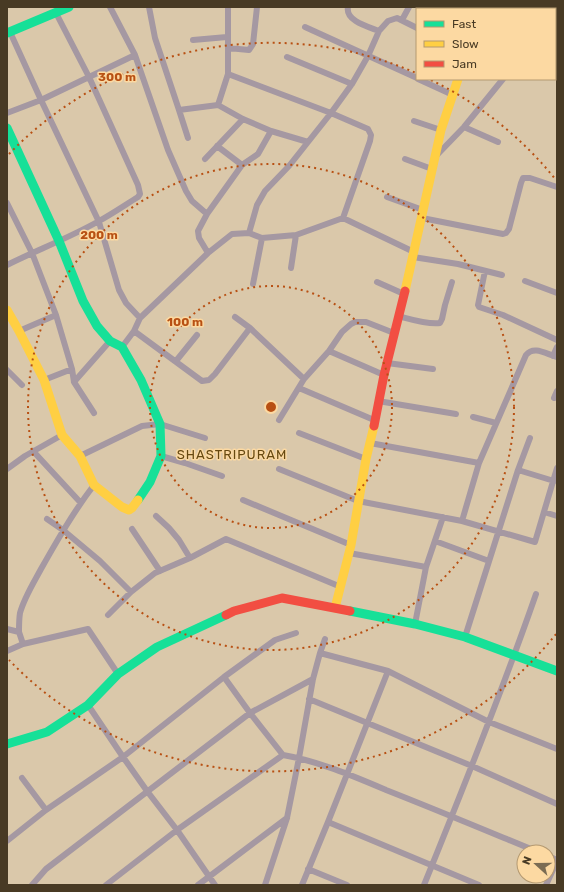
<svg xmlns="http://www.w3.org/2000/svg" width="564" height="892" font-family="Rubik,sans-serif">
<rect width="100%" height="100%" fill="#dac8aa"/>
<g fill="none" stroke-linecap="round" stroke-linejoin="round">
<path stroke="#a598a2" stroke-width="6" d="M 110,7 L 135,55 L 168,150 L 186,191 L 192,201 L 207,214
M 149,7 L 155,38 L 179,110
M 348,7 C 345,21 369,27 379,31
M 464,7 L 468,9
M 537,9 L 538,7
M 555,19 L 557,16
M 402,20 L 409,7
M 305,27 L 417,78
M 10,32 L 41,100 L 99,222 L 119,290 L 126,303 L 140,318
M 555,35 L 557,36
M 193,40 L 227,37
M 228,48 L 249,50 L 253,44 L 257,7
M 287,57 L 352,84
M 228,74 L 331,113 L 368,129 L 371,135 L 370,141 L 343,218 L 414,252
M 418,79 L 453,95
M 218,105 L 228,74 L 228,7
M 7,113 L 41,100 L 135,55
M 414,121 L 441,130
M 464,127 L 498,142
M 188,138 L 179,110 L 218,105 L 243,119 L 271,131 L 308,142
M 217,146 L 242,165
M 436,156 L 464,127 L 503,79
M 205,159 L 243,119
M 405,159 L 432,169
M 387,197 L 423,210
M 7,203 L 32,253 L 56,315 L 72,369 L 44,380
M 422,218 L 503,234 L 506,233 L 509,229 L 521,183 L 523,178 L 530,178 L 557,187
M 249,233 L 257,205 L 265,191 L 289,166 L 331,113 L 352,84 L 368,56 L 379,31 L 388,21 L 397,18 L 417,28
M 208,253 L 199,238 L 198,231 L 207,214 L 242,165 L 258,154 L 271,131
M 413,257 L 458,264 L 502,275
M 7,265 C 37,250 69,238 99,221 C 112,214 125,205 138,197 L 140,194 L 138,185 L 89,77 L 56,13
M 291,268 L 296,235
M 485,271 L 478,305 L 479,307 L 503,315 L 557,340
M 525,281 L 557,293
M 377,282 L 404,294
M 253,284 L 262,238
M 398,316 C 410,319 428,325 440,323 L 442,319 L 445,305 L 452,282
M 250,328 L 304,379
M 19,331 L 56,315
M 134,331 L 202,381 L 209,380 L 215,374 L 250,328 L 235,317
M 122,347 L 134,331 L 140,318 L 208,253 L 232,234 L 249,233 L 262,238 L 296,235 L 343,218
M 329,351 L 384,375
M 553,356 L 557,347
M 176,361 L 197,335
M 387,363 L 433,369
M 72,369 L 74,382 L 94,413
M 7,370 L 22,385
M 74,382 L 110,341
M 299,388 L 374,420
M 554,398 L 557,391
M 378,401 L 456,414
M 473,417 L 496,423
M 279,420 L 304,379 L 329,351 L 342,332 L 351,324 L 355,322 L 366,322 L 394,333
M 299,433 L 366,459
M 370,443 L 479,463
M 33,451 L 80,502
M 80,456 L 142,426 L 160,424 L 205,438
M 161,456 L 185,463 L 222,476
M 7,469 L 25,456 L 62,435
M 279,469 L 358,501 L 462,521 L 535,542 L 557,468
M 518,470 L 554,481
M 243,500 L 351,545
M 544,512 L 557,516
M 156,516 L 169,528 L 179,540 L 190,558
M 47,519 L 63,530 L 100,561 L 131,592
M 462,521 L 479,463 L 526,355 C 534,345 546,354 557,357
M 132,529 L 160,571
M 435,541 L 489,561
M 349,553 L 426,567
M 108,615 L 131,592 L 155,573 L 190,558 L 226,539 L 341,587
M 415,624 L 426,567 L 443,517
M 7,629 L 19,632 L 23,644
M 19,632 C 19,626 19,619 20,613 C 24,598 34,582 41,569 C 58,539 74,511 94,485
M 465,637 L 518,470 L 530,438
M 7,651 L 23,644 L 88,629 L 118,674
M 320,653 L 388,671 L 489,722 L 557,749
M 224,677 L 250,713 L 283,755
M 309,699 L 472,766 L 557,804
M 88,705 L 123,757 L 147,791 L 177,830 L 215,885
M 22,778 L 46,810
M 328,822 L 479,885
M 7,841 L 46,810 L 123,757 L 224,677 L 275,640 L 296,633
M 548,856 L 557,860
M 308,869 L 347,885
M 32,885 L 46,869 L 250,713 L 313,679
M 106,885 L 177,830 L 283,755 C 318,761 353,776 386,790 C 437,810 487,831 538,852
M 198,885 L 287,818
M 265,885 L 287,818 L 299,758 L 313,679 L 320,653 L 325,639
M 302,885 L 328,822 L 388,671
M 424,885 C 463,789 502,692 536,594
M 546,885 L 557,861"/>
<path stroke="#16e098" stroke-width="9" d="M 7,33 L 69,7
M 7,128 L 59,241 L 83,301 L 97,326 L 110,341 L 122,347 L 141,380 L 160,424 L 161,456 L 150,482 L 138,500
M 350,611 L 415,624 L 465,637 L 557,671
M 7,744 L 47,732 L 88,705 L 118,674 L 157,647 L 226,615"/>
<path stroke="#ffcf43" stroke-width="9" d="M 479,9 L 480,7
M 405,291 L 441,130 L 458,79
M 7,310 L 19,331 L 44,380 L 62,435 L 80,456 L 94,485 L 122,507 L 129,510 L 132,508 L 138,500
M 335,608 L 351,545 L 366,459 L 374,426"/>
<path stroke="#f24e42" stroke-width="9" d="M 374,426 L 384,375 L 405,291
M 226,615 L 234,611 L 282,598 L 350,611"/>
</g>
<g fill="none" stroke="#b85013" stroke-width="2" stroke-dasharray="2 4">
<circle cx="271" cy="407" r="121"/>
<circle cx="271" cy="407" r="243"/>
<path d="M556 634A364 364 0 0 1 9 660M9 154A364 364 0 0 1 416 73M431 80A364 364 0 0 1 556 180"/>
</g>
<g text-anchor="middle" stroke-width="3" stroke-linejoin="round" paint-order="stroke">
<g font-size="13" letter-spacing="1" fill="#674911" stroke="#fcd9a2">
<text x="232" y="459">SHASTRIPURAM</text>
</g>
</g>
<circle cx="271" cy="407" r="6" fill="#b85013" stroke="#fcd9a2" stroke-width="2"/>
<g font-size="12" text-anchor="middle" font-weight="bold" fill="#b85013" stroke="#fcd9a2" stroke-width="3" stroke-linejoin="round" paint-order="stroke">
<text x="117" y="81">300 m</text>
<text x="99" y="239">200 m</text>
<text x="185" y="326">100 m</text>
</g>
<rect width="564" height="892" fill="none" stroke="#483a24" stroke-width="16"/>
<rect x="416" y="8" width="140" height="72" fill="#fcd9a2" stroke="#b49970"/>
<rect x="424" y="21" width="20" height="6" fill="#16e098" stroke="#b49970"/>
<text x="452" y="28" font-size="12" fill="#483a24">Fast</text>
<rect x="424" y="41" width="20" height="6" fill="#ffcf43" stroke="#b49970"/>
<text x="452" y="48" font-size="12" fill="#483a24">Slow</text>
<rect x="424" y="61" width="20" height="6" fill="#f24e42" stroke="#b49970"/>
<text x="452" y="68" font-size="12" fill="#483a24">Jam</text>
<g transform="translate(536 864) rotate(291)"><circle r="19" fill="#fcd9a2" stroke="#b49970"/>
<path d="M0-3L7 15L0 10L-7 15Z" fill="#7b6c53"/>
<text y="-6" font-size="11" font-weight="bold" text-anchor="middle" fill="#483a24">N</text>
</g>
</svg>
